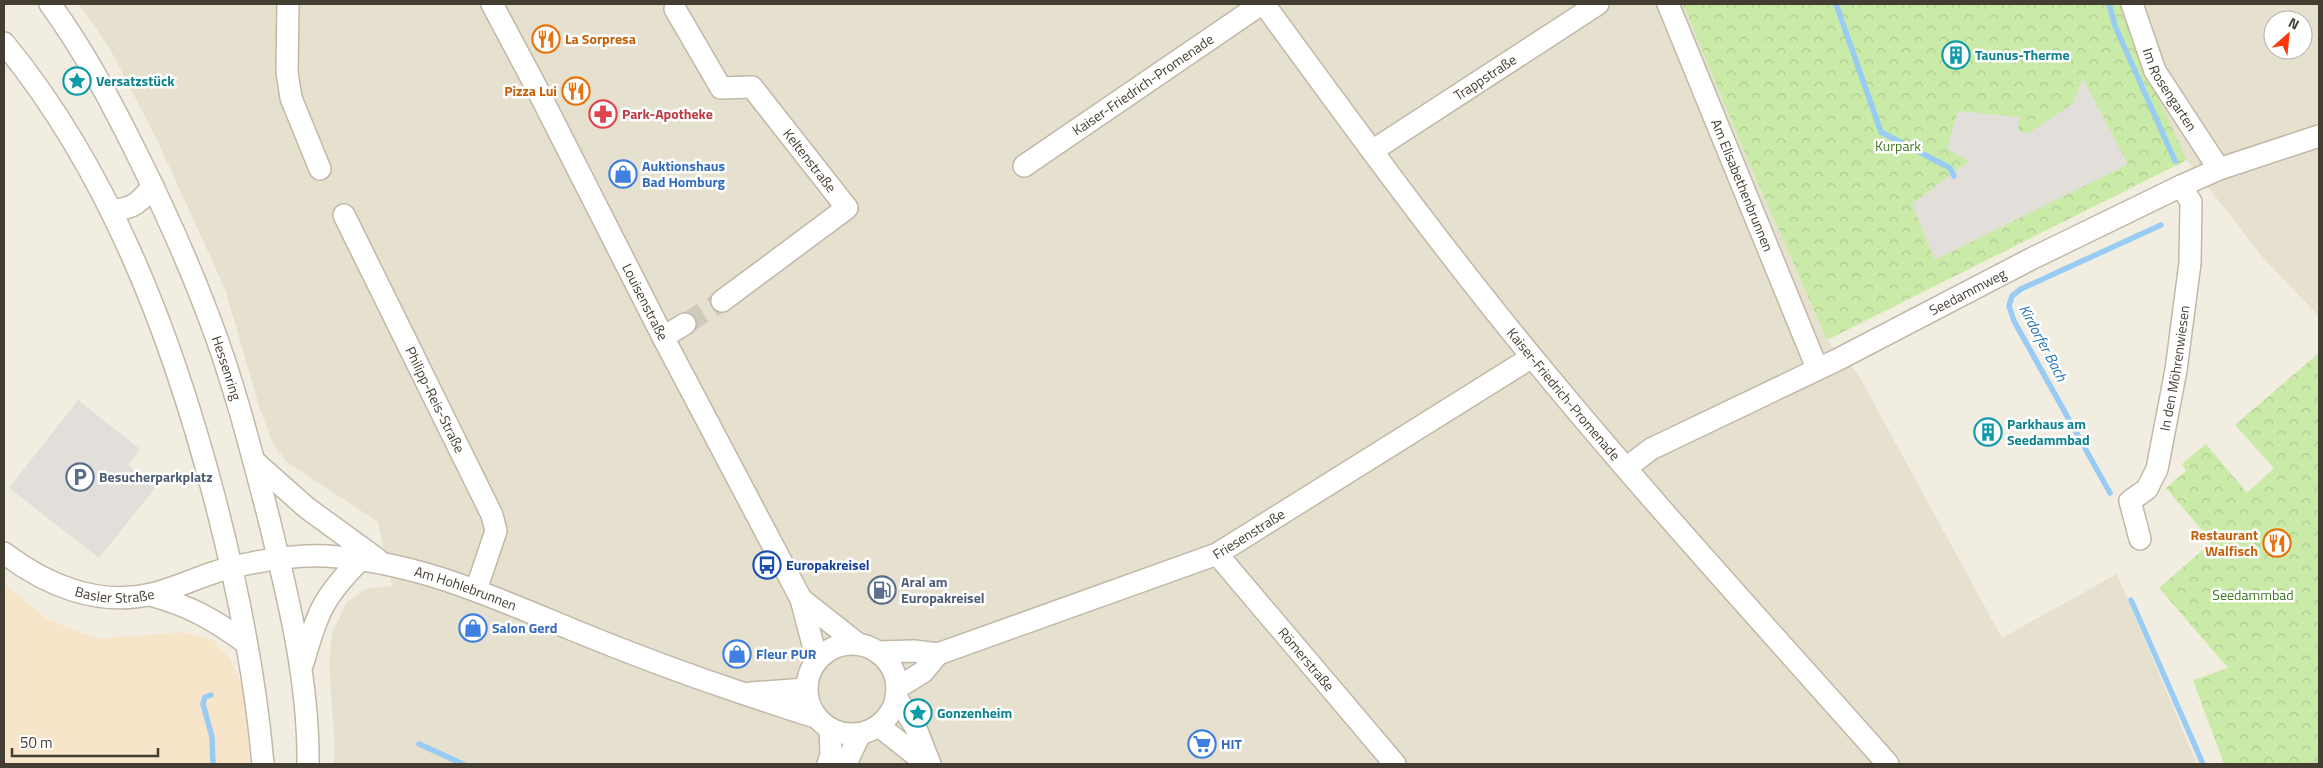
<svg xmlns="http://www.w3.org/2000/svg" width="2323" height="768" font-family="'Titillium Web',sans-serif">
<defs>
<pattern id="forest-crowns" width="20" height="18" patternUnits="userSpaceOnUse" patternTransform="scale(1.25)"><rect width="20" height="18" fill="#caeaa7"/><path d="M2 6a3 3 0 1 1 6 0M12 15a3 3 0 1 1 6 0" fill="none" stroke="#afca90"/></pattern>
</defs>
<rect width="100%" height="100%" fill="#f2ede1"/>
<path fill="#e6e0cf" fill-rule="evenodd" d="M 79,4 L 1683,4 L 1741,144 L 1827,340 L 1858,374 L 2002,638 L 2117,574 L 2197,764 L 334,764 L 335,751 L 329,663 L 332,634 L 346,603 L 366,589 L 392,586 L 378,522 L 287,462 L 273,444 L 259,406 L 225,289 L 157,140 L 110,49 Z
M 2122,4 L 2319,4 L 2319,316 L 2264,259 L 2187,160 L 2130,36 ZM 2273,20 L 2303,20 L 2303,50 L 2273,50 Z"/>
<path fill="#f7e5ca" d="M 4,584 L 48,620 L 99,639 L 183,632 L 213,640 L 230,659 L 247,695 L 250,764 L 4,764 Z"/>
<path fill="url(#forest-crowns)" d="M 1683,4 L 2122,4 L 2130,36 L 2187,160 L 1827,340 L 1741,144 Z
M 2319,353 L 2319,764 L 2224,764 L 2193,680 L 2228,668 L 2159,588 L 2212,542 L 2166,488 L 2186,471 L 2182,464 L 2206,444 L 2247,493 L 2274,468 L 2235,425 Z"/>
<path fill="#e2dfdb" d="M 2083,79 L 2128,164 L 1935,260 L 1912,204 L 1969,161 L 1947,149 L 1958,111 L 2019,117 L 2018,131 L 2029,133 L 2072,104 Z
M 78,400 L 140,449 L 128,465 L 155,488 L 99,558 L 9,488 Z"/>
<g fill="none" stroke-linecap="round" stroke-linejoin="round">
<path stroke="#98ccf4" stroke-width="5.5" d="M 1836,4 L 1881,132 L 1950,168 L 1954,176
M 2109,4 L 2115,26 L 2175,161
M 2110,493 L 2014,321 L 2009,306 L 2012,296 L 2021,289 L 2161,225
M 2131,600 L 2203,764
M 211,695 L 205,697 L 203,704 L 212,737 L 213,764
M 419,744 L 463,764"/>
<path stroke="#cfcabe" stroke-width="21" stroke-dasharray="21 11" stroke-linecap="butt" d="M 685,324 L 722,301"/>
<g stroke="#c1b8a7" stroke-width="24">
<g id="minor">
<path id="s1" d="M 50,4 C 83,49 109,98 134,148 C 162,204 188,261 210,320 C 234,383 251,450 268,515 C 288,597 309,680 308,764"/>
<path d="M 288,4 L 287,72 L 291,98 L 320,169"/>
<path id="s2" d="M 492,4 L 533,81 L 663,337 L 801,599 L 817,660"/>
<path id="s3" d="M 1264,4 C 1351,123 1439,244 1533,358 C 1647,497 1769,630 1888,764"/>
<path id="s4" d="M 1668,4 L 1817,368"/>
<path id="s5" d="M 2132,4 L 2155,71 L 2219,169"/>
<path id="s6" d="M 675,9 L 721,88 L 752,87 L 847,208 L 722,301"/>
<path d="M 4,43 C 110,172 172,336 214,496 C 237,584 255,673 263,764"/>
<path id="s7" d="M 1372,151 L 1598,4"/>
<path id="s8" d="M 1024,166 L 1261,4"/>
<path d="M 111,211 C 134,208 138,204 153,186"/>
<path id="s9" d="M 344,215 L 492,515 L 496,531 L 476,590"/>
<path d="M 663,337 L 685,324"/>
<path d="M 254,461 L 307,508 L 377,559"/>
<path id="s10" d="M 1626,468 L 1651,449 L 1837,360 L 2031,259 L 2181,186 L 2219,169 L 2319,136"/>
<path id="s11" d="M 2140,539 L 2130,501 L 2147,489 L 2157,469 L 2176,370 L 2190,263 L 2191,202 L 2181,186"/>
<path id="s12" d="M 4,553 C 46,585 98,607 152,594 C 180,587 206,573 233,567 C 263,560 297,554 327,556 C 417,562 491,596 573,630 C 629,653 685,674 742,693 C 767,701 791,710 816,717"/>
<path id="s13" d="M 1217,554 L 1395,764"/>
<path d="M 150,595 C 190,606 213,619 246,643"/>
<path d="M 801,599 L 858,644"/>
<circle cx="852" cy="689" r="45"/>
<path id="s14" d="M 878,652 L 914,651 L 938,654 L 1217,554 L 1532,357"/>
<path d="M 303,663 C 317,613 323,597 361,559"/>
<path d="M 897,688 L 923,672 L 938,654"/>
<path d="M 751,693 L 806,689"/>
<path d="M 896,697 L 915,726 L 930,764"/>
<path d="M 879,726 L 927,764"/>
<path d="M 828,764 L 831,755 L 830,729"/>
<path d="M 843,764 L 849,757 L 860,734"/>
</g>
</g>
<use href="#minor" stroke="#fff" stroke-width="21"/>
</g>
<defs>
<g id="restaurant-ring" transform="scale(1.4375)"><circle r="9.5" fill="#fff" stroke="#e8710a" stroke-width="1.5"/><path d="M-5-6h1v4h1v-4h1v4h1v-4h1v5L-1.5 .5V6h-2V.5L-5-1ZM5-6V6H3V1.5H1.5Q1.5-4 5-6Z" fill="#e8710a"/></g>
<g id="building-ring" transform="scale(1.4375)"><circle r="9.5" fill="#fff" stroke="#0f9aa8" stroke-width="1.5"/><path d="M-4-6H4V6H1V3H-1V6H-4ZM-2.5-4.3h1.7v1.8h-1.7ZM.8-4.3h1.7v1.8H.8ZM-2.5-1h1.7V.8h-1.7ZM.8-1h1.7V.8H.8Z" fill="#0f9aa8"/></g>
<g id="sight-ring" transform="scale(1.4375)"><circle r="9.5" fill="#fff" stroke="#0f9aa8" stroke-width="1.5"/><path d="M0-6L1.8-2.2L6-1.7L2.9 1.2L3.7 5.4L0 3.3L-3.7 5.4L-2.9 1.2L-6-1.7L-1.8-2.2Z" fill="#0f9aa8"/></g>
<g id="pharmacy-ring" transform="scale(1.4375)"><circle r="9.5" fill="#fff" stroke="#e0444e" stroke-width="1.5"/><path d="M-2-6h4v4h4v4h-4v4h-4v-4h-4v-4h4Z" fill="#e0444e"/></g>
<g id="shop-ring" transform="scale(1.4375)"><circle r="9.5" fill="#fff" stroke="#3f7fe0" stroke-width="1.5"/><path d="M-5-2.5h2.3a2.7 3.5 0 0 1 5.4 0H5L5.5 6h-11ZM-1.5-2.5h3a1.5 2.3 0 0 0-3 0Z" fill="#3f7fe0"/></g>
<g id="parking-ring" transform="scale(1.4375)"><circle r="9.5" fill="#fff" stroke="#5c6f8a" stroke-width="1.5"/><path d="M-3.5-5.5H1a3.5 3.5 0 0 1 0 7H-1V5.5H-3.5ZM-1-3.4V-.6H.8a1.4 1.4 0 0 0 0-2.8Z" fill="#5c6f8a"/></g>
<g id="bus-ring" transform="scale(1.4375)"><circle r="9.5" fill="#fff" stroke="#1a4fb4" stroke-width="1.5"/><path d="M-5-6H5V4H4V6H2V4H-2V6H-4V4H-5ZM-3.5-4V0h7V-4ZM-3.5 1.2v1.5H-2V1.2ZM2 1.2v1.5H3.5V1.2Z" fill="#1a4fb4"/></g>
<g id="fuel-ring" transform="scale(1.4375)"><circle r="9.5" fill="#fff" stroke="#5c6f8a" stroke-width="1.5"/><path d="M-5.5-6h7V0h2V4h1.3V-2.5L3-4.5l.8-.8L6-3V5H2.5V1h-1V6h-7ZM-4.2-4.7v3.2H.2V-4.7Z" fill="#5c6f8a"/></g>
<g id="supermarket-ring" transform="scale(1.4375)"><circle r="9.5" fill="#fff" stroke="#3f7fe0" stroke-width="1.5"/><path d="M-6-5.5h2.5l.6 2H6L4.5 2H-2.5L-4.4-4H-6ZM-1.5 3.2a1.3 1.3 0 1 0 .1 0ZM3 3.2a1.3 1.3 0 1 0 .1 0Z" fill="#3f7fe0"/></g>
</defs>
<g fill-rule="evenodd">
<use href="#restaurant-ring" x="546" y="39"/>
<use href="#building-ring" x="1956" y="55"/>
<use href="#sight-ring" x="77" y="81"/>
<use href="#restaurant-ring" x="576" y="91"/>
<use href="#pharmacy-ring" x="603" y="114"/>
<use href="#shop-ring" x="623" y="174"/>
<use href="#building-ring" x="1988" y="432"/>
<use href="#parking-ring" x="80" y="477"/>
<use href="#restaurant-ring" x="2277" y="543"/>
<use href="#bus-ring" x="767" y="565"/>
<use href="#fuel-ring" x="882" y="590"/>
<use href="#shop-ring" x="473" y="628"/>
<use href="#shop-ring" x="737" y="654"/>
<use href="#sight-ring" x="918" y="713"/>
<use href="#supermarket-ring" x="1202" y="744"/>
</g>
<g text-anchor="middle" stroke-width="5" stroke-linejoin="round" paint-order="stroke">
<g font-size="14" font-weight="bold" fill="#c56008" stroke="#fff" text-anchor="end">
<text x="565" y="44" text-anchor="start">La Sorpresa</text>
<text x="557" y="96">Pizza Lui</text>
<text x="2258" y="540">Restaurant<tspan x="2258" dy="16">Walfisch</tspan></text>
</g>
<g font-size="14" font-weight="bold" fill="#0d838f" stroke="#fff" text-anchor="start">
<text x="1975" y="60">Taunus-Therme</text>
<text x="96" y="86">Versatzstück</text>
<text x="2007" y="429">Parkhaus am<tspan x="2007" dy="16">Seedammbad</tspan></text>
<text x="937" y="718">Gonzenheim</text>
</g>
<g font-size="14" fill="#443d32" stroke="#fff">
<text dy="5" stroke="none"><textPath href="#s7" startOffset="135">Trappstraße</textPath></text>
<text dy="5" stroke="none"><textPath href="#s8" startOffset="144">Kaiser-Friedrich-Promenade</textPath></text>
<text dy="5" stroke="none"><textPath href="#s5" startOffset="94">Im Rosengarten</textPath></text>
<text dy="5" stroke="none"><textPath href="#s6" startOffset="216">Keltenstraße</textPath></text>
<text dy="5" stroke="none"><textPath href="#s4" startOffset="196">Am Elisabethenbrunnen</textPath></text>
<text dy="5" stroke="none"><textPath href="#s10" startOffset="385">Seedammweg</textPath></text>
<text dy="5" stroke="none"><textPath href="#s2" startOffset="335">Louisenstraße</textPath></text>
<text dy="5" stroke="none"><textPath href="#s1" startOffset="406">Hessenring</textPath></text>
<text dy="5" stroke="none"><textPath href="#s11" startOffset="185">In den Möhrenwiesen</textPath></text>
<text dy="5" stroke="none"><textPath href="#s3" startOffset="492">Kaiser-Friedrich-Promenade</textPath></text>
<text dy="5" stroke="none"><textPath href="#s9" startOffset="206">Philipp-Reis-Straße</textPath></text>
<text dy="5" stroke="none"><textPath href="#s14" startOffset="394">Friesenstraße</textPath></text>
<text dy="5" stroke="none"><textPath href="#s12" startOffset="482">Am Hohlebrunnen</textPath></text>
<text dy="5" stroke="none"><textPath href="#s12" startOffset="121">Basler Straße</textPath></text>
<text dy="5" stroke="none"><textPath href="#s13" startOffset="138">Römerstraße</textPath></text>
</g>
<g font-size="14" font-weight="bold" fill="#be3a42" stroke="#fff" text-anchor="start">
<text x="622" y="119">Park-Apotheke</text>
</g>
<g font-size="14" fill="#417823" stroke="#fff">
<text x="1898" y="151">Kurpark</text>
<text x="2253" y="600">Seedammbad</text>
</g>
<g font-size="14" font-weight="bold" fill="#366cbe" stroke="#fff" text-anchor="start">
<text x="642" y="171">Auktionshaus<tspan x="642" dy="16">Bad Homburg</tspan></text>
<text x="492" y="633">Salon Gerd</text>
<text x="756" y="659">Fleur PUR</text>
<text x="1221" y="749">HIT</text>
</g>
<g font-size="14" font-weight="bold" fill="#4e5e75" stroke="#fff" text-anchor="start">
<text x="99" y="482">Besucherparkplatz</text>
<text x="901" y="587">Aral am<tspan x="901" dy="16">Europakreisel</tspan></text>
</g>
<g font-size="14" font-weight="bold" fill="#164399" stroke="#fff" text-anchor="start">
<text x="786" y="570">Europakreisel</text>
</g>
<g font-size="15" font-style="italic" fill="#2675b5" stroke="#fff">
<text transform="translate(2043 343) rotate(62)" y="5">Kirdorfer Bach</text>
</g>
</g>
<rect width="2323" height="768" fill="none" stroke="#443d32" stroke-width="10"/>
<g transform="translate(2288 35) rotate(27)"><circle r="24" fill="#ffffff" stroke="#b4b1ad"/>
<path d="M0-4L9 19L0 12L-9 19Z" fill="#ff370b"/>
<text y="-8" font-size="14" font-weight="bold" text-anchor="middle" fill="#443d32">N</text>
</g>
<path d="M12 748v8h146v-8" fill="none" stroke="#443d32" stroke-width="2.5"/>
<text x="20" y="748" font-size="15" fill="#443d32" stroke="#ffffff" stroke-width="4" paint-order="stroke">50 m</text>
</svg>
